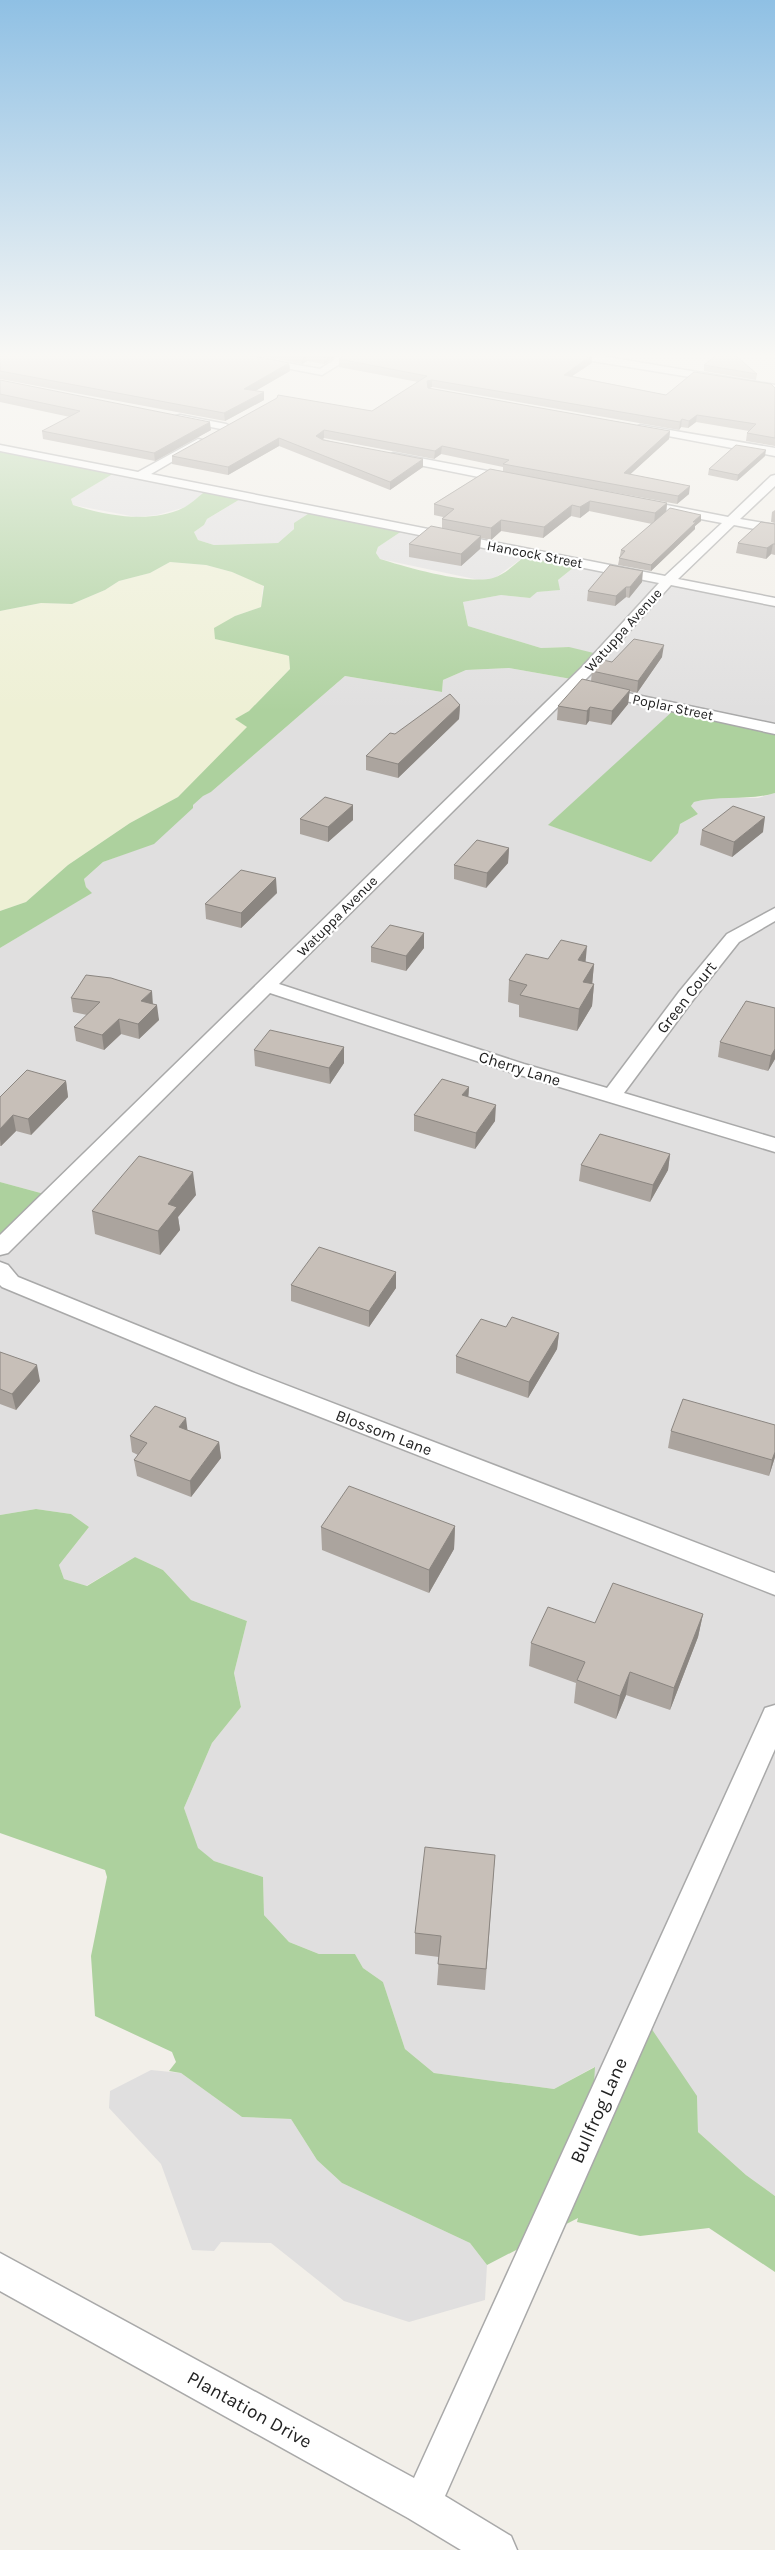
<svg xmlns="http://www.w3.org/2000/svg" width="775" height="2550" font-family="Karla,sans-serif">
<rect width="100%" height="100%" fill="#f2efe9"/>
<path fill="#e0dfdf" d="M 116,472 L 775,602 L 775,731 L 549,825 L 651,862 L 680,824 L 698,814 L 691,806 L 694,802 L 715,797 L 758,798 L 775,793 L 775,2196 L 746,2175 L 698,2132 L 697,2096 L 593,2101 L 594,2067 L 554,2089 L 434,2073 L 405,2049 L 383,1982 L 363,1968 L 355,1954 L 319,1954 L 289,1942 L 264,1915 L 263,1877 L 214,1861 L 197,1848 L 184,1808 L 212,1743 L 241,1707 L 234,1673 L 247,1621 L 191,1600 L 163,1570 L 135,1557 L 86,1586 L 64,1579 L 59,1565 L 89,1527 L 71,1514 L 36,1509 L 0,1515 L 0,1249 L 48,1195 L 0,1182 L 0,948 L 91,893 L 86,887 L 84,879 L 103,862 L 154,843 L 203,795 L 211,792 L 345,676 L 442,692 L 443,680 L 466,670 L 509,668 L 577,680 L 569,647 L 541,648 L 468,626 L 463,602 L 501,595 L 530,598 L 536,592 L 559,590 L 558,580 L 577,565 L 528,554 L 495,578 L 479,580 L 380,559 L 376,553 L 378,547 L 402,531 L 294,529 L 278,543 L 214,545 L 198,540 L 194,532 L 204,525 L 207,519 L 242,498 L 207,491 L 186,507 L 157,515 L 136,517 L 73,505 L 71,499 Z
M 151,2070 L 181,2073 L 242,2117 L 291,2119 L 317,2160 L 342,2183 L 470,2243 L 487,2265 L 485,2300 L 409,2322 L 344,2301 L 271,2243 L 221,2242 L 214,2251 L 192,2250 L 161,2164 L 109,2108 L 110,2091 Z"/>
<path fill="#eef0d5" d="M 170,562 L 206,565 L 232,572 L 263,585 L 261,607 L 235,616 L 289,656 L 290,669 L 249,711 L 236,719 L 248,727 L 178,797 L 130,823 L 68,865 L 26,902 L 0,911 L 0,611 L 41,603 L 72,604 L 105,590 L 119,581 L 150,573 Z"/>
<path fill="#add19e" d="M 0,448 L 116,472 L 71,499 L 73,505 C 106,516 153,524 185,507 C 192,503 200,495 207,490 L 242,498 L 207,519 L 204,525 L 194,532 L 198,540 L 214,545 L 278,543 L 294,529 L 294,523 L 311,512 L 402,531 L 378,547 L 376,553 L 380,559 C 406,567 467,585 493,578 C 505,575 518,561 528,554 L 578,564 L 558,580 L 560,590 L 537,592 L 530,598 L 501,595 L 463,602 L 468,626 L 541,648 L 569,647 L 602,655 L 577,680 L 509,668 L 466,670 L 443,680 L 442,692 L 345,676 L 211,792 L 203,796 L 193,805 L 193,808 L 154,844 L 103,862 L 84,879 L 86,887 L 92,893 L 0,948 L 0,911 L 26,902 L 68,865 L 130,823 L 178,797 L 247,727 L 235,719 L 249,711 L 290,669 L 289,656 L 286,655 L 215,639 L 214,628 L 235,616 L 261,607 L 264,586 L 232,572 L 206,565 L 170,562 L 150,573 L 119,581 L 105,590 L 72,604 L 41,603 L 0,611 Z
M 675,709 L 775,731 L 775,793 C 748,801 721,795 694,802 L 691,806 L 698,814 L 680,824 L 678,833 L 651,862 L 548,825 Z
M 0,1182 L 48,1195 L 0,1249 Z
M 36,1509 L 71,1514 L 89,1527 L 59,1565 L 64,1579 L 87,1586 L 135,1557 L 163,1570 L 191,1600 L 247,1621 L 234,1673 L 241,1707 L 212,1743 L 184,1808 L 198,1848 L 214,1861 L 263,1877 L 264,1915 L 289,1942 L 319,1954 L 355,1954 L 363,1968 L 383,1982 L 405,2049 L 434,2073 L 554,2089 L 595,2067 L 593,2101 L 651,2028 L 697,2096 L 698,2132 L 746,2175 L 775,2196 L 775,2272 L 709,2228 L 640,2236 L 577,2222 L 578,2218 L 487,2265 L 470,2243 L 342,2183 L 317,2160 L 291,2119 L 242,2117 L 181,2073 L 169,2071 L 176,2062 L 172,2052 L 95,2016 L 91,1956 L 107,1877 L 105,1870 L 0,1833 L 0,1515 Z"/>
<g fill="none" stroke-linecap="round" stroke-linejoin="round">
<g stroke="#a9a9a9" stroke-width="3">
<path id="street" d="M 212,354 L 238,354 L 320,369 L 343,354 L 356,354 L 322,375 Z
M 563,354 L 590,354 L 775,385 L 775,391 L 568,357 Z
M 180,415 L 226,424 L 232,427 L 226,430 L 176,420 L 176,416 Z
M 640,425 L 775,448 L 775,456 L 636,430 L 634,428 Z
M 198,439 L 202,440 L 202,444 L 151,474 L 665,576 L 722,523 L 632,506 L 630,503 L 632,500 L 636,499 L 728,517 L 771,476 L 775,475 L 775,486 L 740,519 L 775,525 L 775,533 L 734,525 L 678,579 L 775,598 L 775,606 L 671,585 L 592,673 L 279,984 L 524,1064 L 607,1088 L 679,992 L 727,934 L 775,908 L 775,921 L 739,942 L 693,1000 L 624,1093 L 775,1138 L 775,1152 L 510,1072 L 270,993 L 8,1253 L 0,1255 L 0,1235 L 582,667 L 659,583 L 0,451 L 0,445 L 138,472 Z
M 393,453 L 514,476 L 520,480 L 514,484 L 389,459 L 389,455 Z
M 599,687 L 775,724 L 775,734 L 594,694 L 592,691 L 594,688 Z
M 0,1262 L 8,1265 L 18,1277 L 252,1372 L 775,1573 L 775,1595 L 236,1384 L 2,1287 L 0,1285 Z
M 775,1705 L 775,1749 L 445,2496 L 511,2536 L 517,2550 L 461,2550 L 408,2518 L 0,2291 L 0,2253 L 414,2478 L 761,1717 L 765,1708 Z"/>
</g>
<use href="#street" fill="#fff" fill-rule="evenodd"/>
</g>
<path fill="#aba49e" d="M 0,354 L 289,363 L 290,371 L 255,391 L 264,392 L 264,400 L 225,421 L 0,379 Z
M 251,354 L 339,354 L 324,364 L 307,361 L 302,364 Z
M 592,355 L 592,363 L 572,376 L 666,395 L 775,388 L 775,446 L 746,441 L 747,433 L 749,431 L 696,422 L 688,428 L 681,427 L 679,430 L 432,387 L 428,388 L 670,431 L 669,439 L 630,474 L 689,494 L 677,504 L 503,472 L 503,467 L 441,454 L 434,459 L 324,438 L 323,439 L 423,467 L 390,490 L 279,446 L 228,475 L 172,464 L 172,456 L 372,411 L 418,382 L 339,367 L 339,359 Z
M 704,365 L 757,374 L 756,380 L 704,371 Z
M 0,380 L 211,430 L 155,461 L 43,439 L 42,431 L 70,417 L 0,402 Z
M 765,456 L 737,481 L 708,475 L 709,469 Z
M 490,469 L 667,503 L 666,512 L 701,515 L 701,521 L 695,526 L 695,529 L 651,571 L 618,565 L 621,550 L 652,524 L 589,511 L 580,518 L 571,516 L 543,538 L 501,531 L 491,540 L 481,538 L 480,549 L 461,566 L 409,557 L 409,544 L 442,529 L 442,519 L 443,517 L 434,515 L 434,504 Z
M 775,510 L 775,523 L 771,522 L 772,512 Z
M 775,524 L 775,555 L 771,554 L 766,559 L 736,553 L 738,543 Z
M 642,582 L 629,598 L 626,597 L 615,606 L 587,601 L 588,591 Z
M 662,657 L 637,693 L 629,691 L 628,704 L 611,725 L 589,721 L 586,725 L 557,720 L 558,706 L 591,681 L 592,671 L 612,662 Z
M 460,705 L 459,719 L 398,778 L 366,770 L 366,756 Z
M 353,805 L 353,820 L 328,842 L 300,834 L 300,819 Z
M 702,830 L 763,832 L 732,857 L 700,845 Z
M 509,848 L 508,863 L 486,888 L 454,879 L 454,865 Z
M 277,893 L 241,928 L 206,919 L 205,904 Z
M 424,933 L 424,948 L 406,971 L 371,962 L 371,947 Z
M 548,959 L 585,962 L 594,964 L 592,984 L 594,984 L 592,1006 L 577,1031 L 519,1017 L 519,1005 L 508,1002 L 509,980 Z
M 71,998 L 153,1004 L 159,1020 L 139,1039 L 121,1034 L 104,1050 L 76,1041 L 74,1027 L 87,1015 L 73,1012 Z
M 775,1008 L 775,1059 L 768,1071 L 718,1057 L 720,1042 Z
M 344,1047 L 344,1063 L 330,1084 L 255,1066 L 254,1050 Z
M 66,1081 L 68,1097 L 31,1135 L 16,1131 L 1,1146 L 0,1146 L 0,1097 Z
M 469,1087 L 468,1097 L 495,1121 L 475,1149 L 414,1131 L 414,1115 Z
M 670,1154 L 668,1170 L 650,1202 L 579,1181 L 581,1165 Z
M 196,1195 L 178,1217 L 180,1230 L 160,1255 L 95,1234 L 92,1211 Z
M 396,1272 L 396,1288 L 369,1327 L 291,1301 L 291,1285 Z
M 506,1327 L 559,1333 L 557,1349 L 528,1398 L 456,1373 L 456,1356 Z
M 0,1352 L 40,1381 L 16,1410 L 0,1404 Z
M 775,1425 L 775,1457 L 769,1476 L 668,1448 L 671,1431 Z
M 188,1430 L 219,1442 L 221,1458 L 191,1497 L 137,1476 L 134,1460 L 138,1455 L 132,1452 L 130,1436 Z
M 455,1526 L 454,1549 L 429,1593 L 322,1550 L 321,1527 Z
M 703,1614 L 698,1637 L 670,1710 L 626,1695 L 616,1719 L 574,1703 L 576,1683 L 529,1666 L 531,1643 L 595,1623 Z
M 495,1855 L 485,1990 L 437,1985 L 439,1957 L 415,1954 L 415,1933 Z"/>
<path fill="#8b8681" d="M 305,354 L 307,354 L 307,361 L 302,364 L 301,356 Z
M 327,354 L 339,354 L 324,364 L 324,356 Z
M 592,355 L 592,363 L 563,382 L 564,375 Z
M 289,363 L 290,371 L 245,397 L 244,389 Z
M 432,380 L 432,387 L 427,389 L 427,381 Z
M 264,392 L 264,400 L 225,421 L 224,413 Z
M 697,415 L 696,422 L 688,428 L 689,421 Z
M 682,419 L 681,427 L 679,430 L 680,422 Z
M 210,422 L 211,430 L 155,461 L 154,453 Z
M 324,430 L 324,438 L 316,444 L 316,436 Z
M 670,431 L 669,439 L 623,481 L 624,473 Z
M 279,438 L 279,446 L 228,475 L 228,467 Z
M 442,446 L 441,454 L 434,459 L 435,451 Z
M 766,450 L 765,456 L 737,481 L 738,475 Z
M 423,459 L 423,467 L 390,490 L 390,482 Z
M 690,486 L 689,494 L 677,504 L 678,496 Z
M 590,501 L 589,511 L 580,518 L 580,507 Z
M 667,503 L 666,514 L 654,524 L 655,513 Z
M 572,505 L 571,516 L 543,538 L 544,527 Z
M 701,515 L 701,521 L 695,526 L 695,529 L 651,571 L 651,565 L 693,522 Z
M 501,520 L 501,531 L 491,540 L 491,528 Z
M 481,536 L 480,549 L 461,566 L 461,554 Z
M 773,544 L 771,554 L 766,559 L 767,548 Z
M 643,571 L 642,582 L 629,598 L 630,587 Z
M 626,587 L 626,597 L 615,606 L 616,596 Z
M 664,645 L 662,657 L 637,693 L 638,681 Z
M 630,690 L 628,704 L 611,725 L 612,711 Z
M 460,705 L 459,719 L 398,778 L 398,764 Z
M 590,707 L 589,721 L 586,725 L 587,711 Z
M 353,805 L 353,820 L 328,842 L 328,827 Z
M 765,817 L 763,832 L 732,857 L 734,842 Z
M 509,848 L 508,863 L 486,888 L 487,873 Z
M 276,878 L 277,893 L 241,928 L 241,913 Z
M 424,933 L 424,948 L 406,971 L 406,956 Z
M 587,946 L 585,968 L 578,960 Z
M 594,964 L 592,986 L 583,982 Z
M 594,984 L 592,1006 L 577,1031 L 579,1009 Z
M 152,991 L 153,1005 L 141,1001 Z
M 157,1005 L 159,1020 L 139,1039 L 138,1024 Z
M 119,1019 L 121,1034 L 104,1050 L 102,1035 Z
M 344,1047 L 344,1063 L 330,1084 L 329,1068 Z
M 775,1049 L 775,1059 L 768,1071 L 771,1056 Z
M 66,1081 L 68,1097 L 31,1135 L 28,1119 Z
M 469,1087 L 468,1102 L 462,1095 Z
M 496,1105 L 495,1121 L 475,1149 L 476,1133 Z
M 13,1115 L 16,1131 L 1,1146 L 0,1139 L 0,1129 Z
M 670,1154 L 668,1170 L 650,1202 L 653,1185 Z
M 193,1172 L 196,1195 L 178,1217 L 180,1230 L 160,1255 L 158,1231 L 168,1204 Z
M 396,1272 L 396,1288 L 369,1327 L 369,1311 Z
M 559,1333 L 557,1349 L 528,1398 L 529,1382 Z
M 37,1365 L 40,1381 L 16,1410 L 12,1394 Z
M 186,1418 L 188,1434 L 179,1427 Z
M 219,1442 L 221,1458 L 191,1497 L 190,1481 Z
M 775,1452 L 775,1457 L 769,1476 L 772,1460 Z
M 455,1526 L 454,1549 L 429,1593 L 429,1570 Z
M 703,1614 L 698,1637 L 670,1710 L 674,1688 Z
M 630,1672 L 626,1695 L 616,1719 L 620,1696 Z"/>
<path fill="#c7bfb8" stroke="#8b8681" d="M 0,354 L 243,354 L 289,363 L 244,389 L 264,392 L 224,413 L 0,371 Z
M 291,354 L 305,354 L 301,356 Z
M 313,354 L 327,354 L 324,356 Z
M 347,354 L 587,354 L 592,355 L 564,375 L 666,395 L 694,372 L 771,384 L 775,388 L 775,438 L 747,433 L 756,424 L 697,415 L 689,421 L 682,419 L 680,422 L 432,380 L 427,381 L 428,388 L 670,431 L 624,473 L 690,486 L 678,496 L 503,464 L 509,460 L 442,446 L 435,451 L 324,430 L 316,436 L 323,440 L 423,459 L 390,482 L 279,438 L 228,467 L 172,456 L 277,398 L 278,395 L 372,411 L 427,376 L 339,359 Z
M 718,354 L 730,354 L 736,356 L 757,374 L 704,365 Z
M 0,380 L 210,422 L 154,453 L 42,431 L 80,411 L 0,394 Z
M 736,445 L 766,450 L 738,475 L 709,469 Z
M 490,469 L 667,503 L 655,513 L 590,501 L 580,507 L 572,505 L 544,527 L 501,520 L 491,528 L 442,519 L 454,509 L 434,504 Z
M 670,508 L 701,515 L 693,522 L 696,522 L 651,565 L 619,558 L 625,551 L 621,550 Z
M 761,522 L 775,524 L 775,544 L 773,544 L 767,548 L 738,543 Z
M 431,526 L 481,536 L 461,554 L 409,544 Z
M 610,565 L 643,571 L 630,587 L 626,587 L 616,596 L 588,591 Z
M 634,639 L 664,645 L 638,681 L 592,671 L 603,660 L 612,662 Z
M 582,679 L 630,690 L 612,711 L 590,707 L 587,711 L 558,706 Z
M 450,694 L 460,705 L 398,764 L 366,756 L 390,733 L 395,734 Z
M 325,797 L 353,805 L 328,827 L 300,819 Z
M 733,806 L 765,817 L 734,842 L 702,830 Z
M 477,840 L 509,848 L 487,873 L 454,865 Z
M 241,870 L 276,878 L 241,913 L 205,904 Z
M 390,925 L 424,933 L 406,956 L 371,947 Z
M 561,940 L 587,946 L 578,960 L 594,964 L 583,982 L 594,984 L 579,1009 L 520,995 L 527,985 L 509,980 L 526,954 L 548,959 Z
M 86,975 L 111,978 L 152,991 L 141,1001 L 157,1005 L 138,1024 L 119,1019 L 102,1035 L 74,1027 L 100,1002 L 71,998 Z
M 746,1001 L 775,1008 L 775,1049 L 771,1056 L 720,1042 Z
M 270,1030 L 344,1047 L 329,1068 L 254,1050 Z
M 27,1070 L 66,1081 L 28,1119 L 13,1115 L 0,1129 L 0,1097 Z
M 442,1079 L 469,1087 L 462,1095 L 496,1105 L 476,1133 L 414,1115 Z
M 600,1134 L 670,1154 L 653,1185 L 581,1165 Z
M 139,1156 L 193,1172 L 168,1204 L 177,1207 L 158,1231 L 92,1211 Z
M 319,1247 L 396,1272 L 369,1311 L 291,1285 Z
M 512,1317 L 559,1333 L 529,1382 L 456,1356 L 481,1319 L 506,1327 Z
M 0,1352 L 37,1365 L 12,1394 L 0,1389 Z
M 683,1399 L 775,1425 L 775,1452 L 772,1460 L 671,1431 Z
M 155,1406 L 186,1418 L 179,1427 L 219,1442 L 190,1481 L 134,1460 L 147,1443 L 130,1436 Z
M 349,1486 L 455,1526 L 429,1570 L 321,1527 Z
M 613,1583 L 703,1614 L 674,1688 L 630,1672 L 620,1696 L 577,1680 L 585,1662 L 531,1643 L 548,1607 L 595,1623 Z
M 425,1847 L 495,1855 L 486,1969 L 438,1964 L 441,1936 L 415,1933 Z"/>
<linearGradient id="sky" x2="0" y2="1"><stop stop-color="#8fc0e4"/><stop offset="0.5" stop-color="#f9f8f5"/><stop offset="1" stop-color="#f9f8f5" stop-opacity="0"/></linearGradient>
<rect width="775" height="711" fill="url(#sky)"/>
<g text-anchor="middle" stroke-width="4.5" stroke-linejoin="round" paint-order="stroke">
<g font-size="14" fill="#222" stroke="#fff">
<text transform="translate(535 554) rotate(11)" y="5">Hancock Street</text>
<text transform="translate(623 630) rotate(-48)" y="5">Watuppa Avenue</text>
<text transform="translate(673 707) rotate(12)" y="5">Poplar Street</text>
<text transform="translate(337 916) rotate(-45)" y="5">Watuppa Avenue</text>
</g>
<g font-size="16" fill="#222" stroke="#fff">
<text transform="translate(686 997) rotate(-52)" y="6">Green Court</text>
<text transform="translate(520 1068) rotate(17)" y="6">Cherry Lane</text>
<text transform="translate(384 1432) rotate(21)" y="6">Blossom Lane</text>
</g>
<g font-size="19" fill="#222" stroke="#fff">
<text transform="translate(598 2110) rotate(-66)" y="7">Bullfrog Lane</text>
<text transform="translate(250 2409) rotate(29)" y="7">Plantation Drive</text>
</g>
</g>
</svg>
